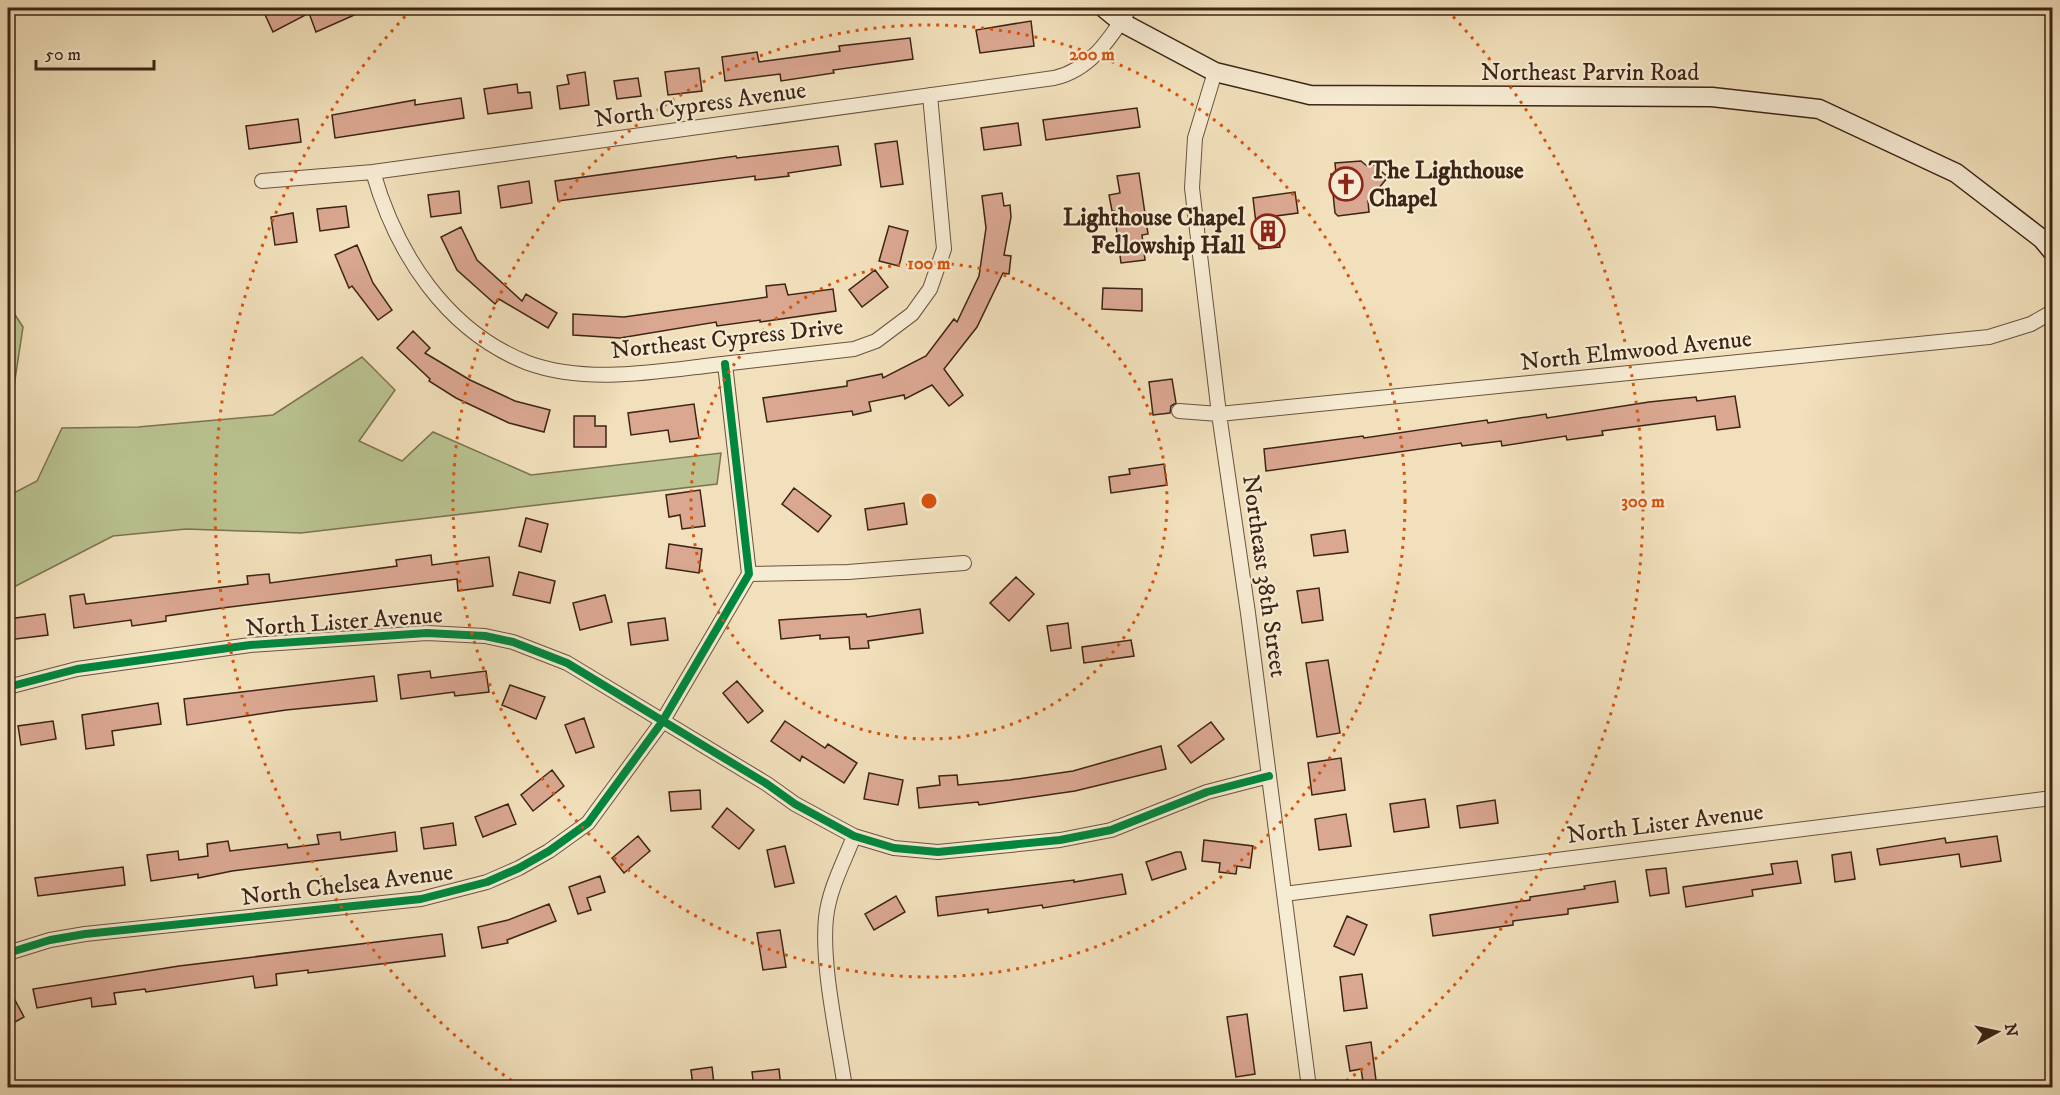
<svg xmlns="http://www.w3.org/2000/svg" width="2060" height="1095" font-family="'IM FELL DW Pica',serif">
<rect width="100%" height="100%" fill="#f1e0bb"/>
<filter id="stains"><feTurbulence type="fractalNoise" baseFrequency=".00333" numOctaves="4"/><feColorMatrix values="0 0 0 0 .2 0 0 0 0 .09 0 0 0 0 .02 0 0 0 .5 -.17"/></filter>
<radialGradient id="worn" r=".72"><stop offset=".6" stop-color="#630" stop-opacity="0"/><stop offset="1" stop-color="#630" stop-opacity=".3"/></radialGradient>
<path fill="#b9c290" stroke="#7b7352" stroke-width="1.5" d="M 8,304 L 23,327 L 8,426 Z
M 362,357 L 395,390 L 359,441 L 402,461 L 433,432 L 531,475 L 721,453 L 717,484 L 301,533 L 186,529 L 113,536 L 8,590 L 8,496 L 37,481 L 62,428 L 138,427 L 273,415 Z"/>
<path fill="#daa791" stroke="#3d2415" stroke-width="1.5" d="M 262,8 L 370,8 L 316,32 L 309,13 L 273,32 Z
M 1031,21 L 1034,46 L 980,53 L 976,30 Z
M 910,38 L 913,59 L 833,70 L 834,73 L 781,81 L 780,74 L 725,81 L 722,57 L 757,52 L 759,62 L 840,51 L 839,46 Z
M 699,68 L 702,91 L 668,95 L 665,72 Z
M 585,72 L 589,105 L 560,109 L 557,86 L 569,84 L 567,75 Z
M 638,78 L 641,96 L 617,99 L 614,81 Z
M 517,84 L 518,93 L 530,92 L 532,108 L 488,114 L 484,89 Z
M 461,98 L 464,118 L 335,138 L 332,115 L 415,100 L 415,105 Z
M 1137,108 L 1140,127 L 1046,140 L 1043,120 Z
M 298,119 L 301,142 L 249,149 L 246,126 Z
M 1018,123 L 1021,145 L 984,150 L 981,128 Z
M 897,141 L 903,184 L 881,187 L 875,144 Z
M 838,146 L 841,165 L 788,173 L 789,176 L 755,180 L 755,176 L 558,201 L 555,181 L 736,156 L 737,158 Z
M 1361,161 L 1367,166 L 1370,162 L 1388,177 L 1368,201 L 1369,212 L 1338,216 L 1335,213 L 1331,174 L 1336,174 L 1335,163 Z
M 1139,173 L 1148,234 L 1142,235 L 1145,260 L 1121,263 L 1114,211 L 1112,211 L 1109,195 L 1120,193 L 1117,176 Z
M 529,181 L 532,203 L 501,208 L 498,186 Z
M 459,191 L 461,213 L 431,217 L 428,195 Z
M 1295,192 L 1298,213 L 1276,216 L 1280,247 L 1259,249 L 1253,198 Z
M 1002,193 L 1004,206 L 1010,205 L 1011,217 L 1004,255 L 1011,256 L 1009,274 L 1003,273 L 977,327 L 944,369 L 963,395 L 949,406 L 932,385 L 905,399 L 904,395 L 869,402 L 871,411 L 853,415 L 852,411 L 767,422 L 763,398 L 847,386 L 847,381 L 882,374 L 883,378 L 926,356 L 954,319 L 957,322 L 979,276 L 986,228 L 982,196 Z
M 346,206 L 349,227 L 320,231 L 317,209 Z
M 293,213 L 297,242 L 275,245 L 271,217 Z
M 889,226 L 908,231 L 899,266 L 879,261 Z
M 461,227 L 477,260 L 522,301 L 526,294 L 557,313 L 548,328 L 499,299 L 495,304 L 457,270 L 441,237 Z
M 357,245 L 373,283 L 392,310 L 378,320 L 352,286 L 349,288 L 335,255 Z
M 875,270 L 888,287 L 862,307 L 849,290 Z
M 785,284 L 788,295 L 833,289 L 836,311 L 760,322 L 760,320 L 717,326 L 716,322 L 620,338 L 573,335 L 573,314 L 624,317 L 767,297 L 766,286 Z
M 1103,288 L 1142,289 L 1142,311 L 1102,309 Z
M 413,331 L 430,348 L 425,353 L 470,380 L 515,401 L 550,410 L 544,432 L 509,423 L 456,398 L 429,381 L 430,379 L 397,348 Z
M 1172,379 L 1176,403 L 1171,406 L 1170,413 L 1153,415 L 1149,382 Z
M 1735,396 L 1740,427 L 1717,430 L 1715,416 L 1602,431 L 1603,435 L 1567,440 L 1566,436 L 1502,446 L 1501,441 L 1462,446 L 1461,443 L 1266,471 L 1264,449 L 1363,436 L 1364,438 L 1487,420 L 1488,423 L 1546,414 L 1547,418 L 1649,402 L 1696,397 L 1697,401 Z
M 694,404 L 699,438 L 670,442 L 668,430 L 631,435 L 628,413 Z
M 574,416 L 595,416 L 595,426 L 606,426 L 606,447 L 574,447 Z
M 1164,464 L 1167,485 L 1111,493 L 1109,477 L 1130,474 L 1129,469 Z
M 794,488 L 831,516 L 818,532 L 782,504 Z
M 700,490 L 705,526 L 682,529 L 680,515 L 669,517 L 666,495 Z
M 904,503 L 907,524 L 868,530 L 865,509 Z
M 526,518 L 548,524 L 541,552 L 519,546 Z
M 1345,530 L 1348,552 L 1314,556 L 1311,535 Z
M 669,544 L 702,549 L 699,573 L 666,568 Z
M 431,555 L 432,565 L 489,557 L 493,586 L 458,591 L 457,579 L 222,608 L 166,616 L 166,621 L 132,626 L 131,620 L 74,628 L 70,596 L 84,594 L 86,604 L 248,584 L 247,576 L 269,574 L 270,583 L 397,566 L 396,560 Z
M 519,572 L 555,581 L 550,603 L 513,595 Z
M 1016,577 L 1034,594 L 1009,621 L 990,603 Z
M 1319,588 L 1323,620 L 1302,623 L 1297,591 Z
M 605,595 L 612,622 L 580,630 L 573,603 Z
M 920,609 L 923,633 L 868,641 L 869,648 L 850,649 L 849,637 L 820,639 L 820,635 L 781,639 L 779,620 L 866,614 L 867,617 Z
M 45,614 L 48,635 L 8,640 L 8,619 Z
M 665,618 L 668,640 L 631,645 L 628,623 Z
M 1068,623 L 1071,648 L 1051,651 L 1047,626 Z
M 1131,640 L 1134,656 L 1084,663 L 1082,647 Z
M 1328,660 L 1340,733 L 1317,737 L 1306,663 Z
M 430,671 L 431,678 L 486,671 L 489,692 L 455,696 L 454,692 L 401,699 L 398,675 Z
M 374,676 L 377,701 L 286,710 L 187,725 L 184,699 Z
M 737,681 L 763,711 L 748,723 L 723,693 Z
M 510,685 L 545,697 L 536,719 L 502,705 Z
M 158,703 L 161,724 L 112,731 L 114,745 L 86,749 L 82,715 Z
M 584,718 L 594,747 L 576,753 L 565,725 Z
M 53,721 L 56,739 L 21,745 L 18,726 Z
M 785,721 L 825,748 L 828,744 L 857,763 L 844,783 L 802,756 L 800,761 L 771,741 Z
M 1211,722 L 1224,739 L 1191,763 L 1178,746 Z
M 1161,746 L 1166,769 L 1075,791 L 979,805 L 978,802 L 919,808 L 917,788 L 940,785 L 939,776 L 957,775 L 958,785 L 1010,780 L 1073,771 Z
M 1341,758 L 1345,790 L 1312,795 L 1308,763 Z
M 552,770 L 564,786 L 533,811 L 521,795 Z
M 869,773 L 903,780 L 898,805 L 864,799 Z
M 700,790 L 701,809 L 671,811 L 669,792 Z
M 1425,799 L 1429,827 L 1394,832 L 1390,804 Z
M 1495,800 L 1498,823 L 1460,828 L 1457,806 Z
M 508,804 L 516,824 L 483,837 L 475,817 Z
M 727,808 L 754,830 L 739,849 L 712,827 Z
M 1346,814 L 1351,846 L 1319,850 L 1315,819 Z
M 453,823 L 456,845 L 424,849 L 421,828 Z
M 340,832 L 341,840 L 395,832 L 397,851 L 232,871 L 198,878 L 198,874 L 151,881 L 147,855 L 178,851 L 179,860 L 208,856 L 207,844 L 228,841 L 230,851 L 287,844 L 288,848 L 319,844 L 317,835 Z
M 638,836 L 650,851 L 624,873 L 612,858 Z
M 1997,836 L 2001,861 L 1961,867 L 1959,854 L 1880,865 L 1877,849 L 1945,838 L 1946,843 Z
M 1204,840 L 1253,846 L 1250,868 L 1237,866 L 1236,874 L 1219,872 L 1220,863 L 1202,861 Z
M 785,846 L 794,883 L 775,887 L 767,850 Z
M 1176,852 L 1181,852 L 1186,869 L 1152,880 L 1146,862 Z
M 1851,852 L 1855,879 L 1835,882 L 1832,855 Z
M 1797,861 L 1801,883 L 1752,890 L 1753,896 L 1686,907 L 1683,887 L 1773,874 L 1771,864 Z
M 123,867 L 125,885 L 38,896 L 35,878 Z
M 1666,868 L 1669,893 L 1650,896 L 1646,870 Z
M 1122,874 L 1126,894 L 1043,908 L 1042,905 L 988,913 L 988,909 L 938,916 L 936,897 L 1074,880 L 1074,882 Z
M 600,876 L 605,892 L 587,898 L 591,910 L 578,914 L 569,887 Z
M 1615,881 L 1618,902 L 1568,909 L 1568,914 L 1513,921 L 1513,925 L 1433,936 L 1430,915 L 1530,900 L 1530,897 L 1585,889 L 1584,886 Z
M 896,896 L 905,912 L 874,930 L 865,914 Z
M 549,904 L 556,921 L 507,940 L 508,943 L 482,948 L 478,927 L 508,920 Z
M 1347,916 L 1367,925 L 1354,955 L 1334,946 Z
M 780,930 L 786,967 L 763,970 L 757,933 Z
M 442,934 L 445,956 L 308,973 L 308,970 L 276,974 L 277,985 L 255,988 L 253,976 L 146,992 L 145,989 L 114,993 L 116,1004 L 92,1007 L 91,998 L 37,1008 L 33,989 L 179,966 Z
M 1362,974 L 1367,1008 L 1344,1011 L 1340,977 Z
M 8,987 L 24,1017 L 8,1026 Z
M 1247,1014 L 1255,1074 L 1236,1077 L 1227,1017 Z
M 1371,1042 L 1377,1088 L 1364,1088 L 1361,1069 L 1350,1071 L 1346,1046 Z
M 712,1067 L 714,1084 L 693,1087 L 691,1070 Z
M 779,1069 L 781,1088 L 754,1088 L 752,1072 Z"/>
<g fill="none" stroke-linecap="round" stroke-linejoin="round">
<g stroke="#6a533e" stroke-width="16">
<path id="street" d="M 1215,72 L 1195,138 L 1192,188 L 1219,414 L 1248,613 L 1309,1088
M 373,172 C 396,253 446,331 528,363 C 586,384 654,372 713,365 C 760,360 807,354 854,349 L 876,341 L 912,314 L 930,289 L 944,249 L 930,95
M 262,181 L 373,172 L 1054,78 C 1091,70 1111,37 1130,8
M 1179,411 L 1219,414 L 1989,337 L 2031,324 L 2052,312
M 749,574 L 848,572 L 964,563
M 8,687 L 77,669 L 250,645 L 427,633 L 485,636 L 513,642 L 567,663 L 767,784 L 795,804 L 854,836 L 894,848 L 938,852 L 1060,840 L 1111,830 L 1207,792 L 1269,776
M 1284,894 L 2052,798
M 8,953 L 50,940 L 85,934 L 421,899 L 487,882 L 519,868 L 549,851 L 588,823 L 662,722 L 749,574 L 725,364
M 845,1088 C 838,1039 821,965 826,918 C 829,889 844,862 854,836"/>
</g>
<g stroke="#3d2415" stroke-width="21">
<path id="secondary" d="M 1104,8 L 1121,22 L 1215,72 L 1310,95 L 1712,97 L 1819,109 L 1956,173 L 2042,239 L 2052,251"/>
</g>
<use href="#street" stroke="#f6ebd3" stroke-width="14"/>
<use href="#secondary" stroke="#f6ebd3" stroke-width="18"/>
<g stroke="#f6ebd3" stroke-width="11">
<path id="cycleway" d="M 8,687 L 77,669 L 250,645 L 427,633 L 485,636 L 513,642 L 567,663 L 767,784 L 795,804 L 854,836 L 894,848 L 938,852 L 1060,840 L 1111,830 L 1207,792 L 1269,776
M 8,953 L 50,940 L 85,934 L 421,899 L 487,882 L 519,868 L 549,851 L 588,823 L 662,722 L 749,574 L 725,364"/>
</g>
<use href="#cycleway" stroke="#00873e" stroke-width="8"/>
</g>
<g fill="none" stroke="#d7540d" stroke-width="3" stroke-dasharray="3 6">
<circle cx="929" cy="501" r="238"/>
<circle cx="929" cy="501" r="476"/>
<path d="M519 1086A714 714 0 0 1 411 10M1447 10A714 714 0 0 1 1339 1086"/>
</g>
<defs>
<g id="church-ring" transform="scale(1.725)"><circle r="9.5" fill="#f6ebd3" stroke="#8f2418" stroke-width="1.5"/><path d="M-1.2-6h2.4v3.5h3.3v2.4h-3.3V6h-2.4V-.1h-3.3v-2.4h3.3Z" fill="#8f2418"/></g>
<g id="building-ring" transform="scale(1.725)"><circle r="9.5" fill="#f6ebd3" stroke="#8f2418" stroke-width="1.5"/><path d="M-4-6H4V6H1V3H-1V6H-4ZM-2.5-4.3h1.7v1.8h-1.7ZM.8-4.3h1.7v1.8H.8ZM-2.5-1h1.7V.8h-1.7ZM.8-1h1.7V.8H.8Z" fill="#8f2418"/></g>
</defs>
<g fill-rule="evenodd">
<use href="#church-ring" x="1346" y="184"/>
<use href="#building-ring" x="1268" y="231"/>
</g>
<g text-anchor="middle" stroke-width="4.5" stroke-linejoin="round" paint-order="stroke">
<g font-size="24" fill="#3d2415" stroke="#f6ebd3">
<text x="1590" y="80">Northeast Parvin Road</text>
<text transform="translate(700 104) rotate(-8)" y="8">North Cypress Avenue</text>
<text transform="translate(727 338) rotate(-6)" y="8">Northeast Cypress Drive</text>
<text transform="translate(1636 350) rotate(-6)" y="8">North Elmwood Avenue</text>
<text transform="translate(1265 576) rotate(82)" y="8">Northeast 38th Street</text>
<text transform="translate(344 621) rotate(-4)" y="8">North Lister Avenue</text>
<text transform="translate(1665 823) rotate(-7)" y="8">North Lister Avenue</text>
<text transform="translate(347 884) rotate(-7)" y="8">North Chelsea Avenue</text>
</g>
<g font-size="24" font-weight="bold" fill="#3d2415" stroke="#f6ebd3" text-anchor="start">
<text x="1369" y="178">The Lighthouse<tspan x="1369" dy="28">Chapel</tspan></text>
<text x="1245" y="225" text-anchor="end">Lighthouse Chapel<tspan x="1245" dy="28">Fellowship Hall</tspan></text>
</g>
</g>
<circle cx="929" cy="501" r="9" fill="#d7540d" stroke="#f6ebd3" stroke-width="3"/>
<g font-size="18" text-anchor="middle" font-weight="bold" fill="#d7540d" stroke="#f6ebd3" stroke-width="4.5" stroke-linejoin="round" paint-order="stroke">
<text x="1092" y="60">200 m</text>
<text x="929" y="269">100 m</text>
<text x="1643" y="507">300 m</text>
</g>
<rect width="2060" height="1095" fill="none" stroke="#f1e0bb" stroke-width="30"/>
<rect x="9" y="9" width="2042" height="1077" fill="none" stroke="#3d2415" stroke-width="3"/>
<rect x="15" y="15" width="2030" height="1065" fill="none" stroke="#3d2415" stroke-width="1.5"/>
<g transform="translate(1997 1032) rotate(82)" stroke="#f6ebd3" stroke-width="4.5" paint-order="stroke">
<path d="M0-4.5L10 22L0 15L-10 22Z" fill="#3d2415"/>
<text y="-9" font-size="16" font-weight="bold" text-anchor="middle" fill="#3d2415">N</text>
</g>
<path d="M36 60v9h118v-9" fill="none" stroke="#3d2415" stroke-width="3"/>
<text x="45" y="60" font-size="18" fill="#3d2415" stroke="#f6ebd3" stroke-width="4.5" paint-order="stroke">50 m</text>
<rect width="100%" height="100%" filter="url(#stains)"/>
<rect width="100%" height="100%" fill="url(#worn)"/>
</svg>
